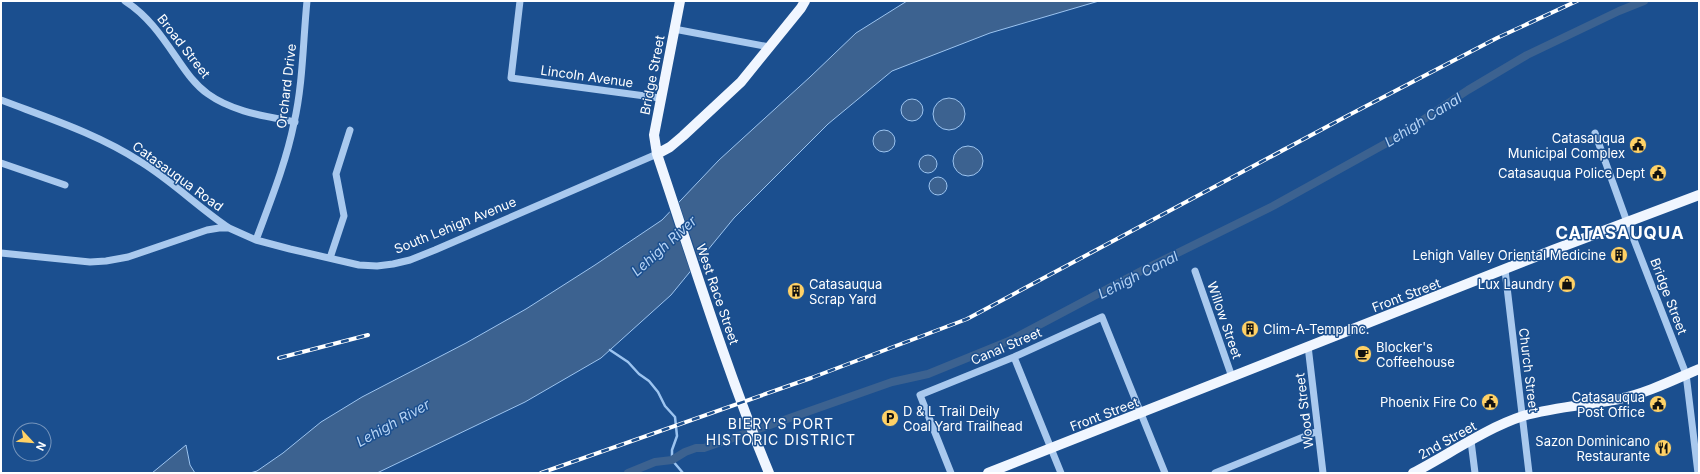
<svg xmlns="http://www.w3.org/2000/svg" width="1700" height="474" font-family="Inter,sans-serif">
<rect width="100%" height="100%" fill="#1b4f8f"/>
<path fill="#3c6290" stroke="#9cc4f0" d="M 907,1 L 1099,1 L 990,33 L 892,71 L 828,124 L 734,218 L 671,295 L 601,358 L 525,402 L 377,473 L 250,473 L 257,471 L 283,453 L 321,422 L 362,397 L 466,343 L 526,309 L 595,265 L 662,220 L 719,160 L 810,77 L 856,33 Z
M933 114a16 16 0 1 1 32 0a16 16 0 1 1-32 0Z
M901 110a11 11 0 1 1 22 0a11 11 0 1 1-22 0Z
M873 141a11 11 0 1 1 22 0a11 11 0 1 1-22 0Z
M953 161a15 15 0 1 1 30 0a15 15 0 1 1-30 0Z
M919 164a9 9 0 1 1 18 0a9 9 0 1 1-18 0Z
M929 186a9 9 0 1 1 18 0a9 9 0 1 1-18 0Z
M 186,445 L 190,465 L 195,473 L 152,473 Z"/>
<path fill="#1b4f8f" d="M 678,200 L 700,263 L 691,274 L 669,210 Z"/>
<g fill="none" stroke-linecap="round" stroke-linejoin="round">
<path stroke="#9cc4f0" stroke-width="2.5" d="M 610,350 L 628,362 L 639,374 L 649,381 L 658,392 L 665,406 L 675,417 L 677,436 L 672,450 L 672,460 L 683,473"/>
<path stroke="#3c6290" stroke-width="8" d="M 628,473 L 655,462 L 672,460 L 685,452 L 696,448 L 704,448 L 892,382 L 928,374 L 1009,341 L 1143,270 L 1273,206 L 1394,139 L 1468,90 L 1527,55 L 1619,11 L 1644,1"/>
<path stroke="#a9c9ee" stroke-width="7" d="M 125,1 C 147,15 161,35 176,57 C 185,70 194,84 208,94 C 233,112 265,116 295,122
M 520,1 L 511,78 L 660,98
M 674,29 L 769,47
M 1,100 C 48,118 98,134 141,162 C 172,181 199,208 229,228
M 1595,133 L 1627,222 L 1686,374 L 1698,473
M 1,163 L 65,185
M 256,240 C 270,202 286,163 294,123 C 303,84 303,41 307,1
M 1,253 L 90,262 L 106,261 L 128,257 L 207,230 L 219,228 L 229,228 L 256,240 L 290,249 L 359,265 L 377,266 L 393,264 L 410,260 L 435,250 L 657,154
M 330,258 L 344,216 L 336,174 L 350,130
M 1505,270 L 1529,473
M 1195,271 L 1232,377
M 1308,346 L 1323,473
M 1014,357 L 1061,473
M 1471,441 L 1475,473
M 951,473 L 920,395 L 1014,357 L 1102,317 L 1165,473
M 1215,473 L 1318,431"/>
<path stroke="#f0f6ff" stroke-width="10" d="M 680,1 L 654,135 L 657,154 C 693,261 726,369 769,473
M 657,154 L 670,147 L 683,136 L 741,82 L 801,8 L 805,1
M 988,473 L 1553,250 L 1699,195
M 1413,473 C 1448,455 1486,428 1523,416 C 1554,407 1588,405 1619,399 C 1647,393 1673,380 1699,369"/>
<g stroke="#fff" stroke-width="4">
<path id="rail" d="M 279,358 L 368,335
M 541,473 L 811,378 L 967,319 L 1347,116 L 1497,38 L 1577,1"/>
</g>
<use href="#rail" stroke="#1b4f8f" stroke-width="2.5" stroke-dasharray="8" stroke-linecap="butt"/>
</g>
<defs>
<g id="civic-disc" transform="scale(0.9)"><circle r="9.5" fill="#ffd166" stroke="#1b4f8f"/><path d="M-.6-6.5H3V-4.5H.6V-3L4-1V1h2V6H-6V1h2V-1L-.6-3ZM-1.2 2.5V6h2.4V2.5Z" fill="#111"/></g>
<g id="building-disc" transform="scale(0.9)"><circle r="9.5" fill="#ffd166" stroke="#1b4f8f"/><path d="M-4-6H4V6H1V3H-1V6H-4ZM-2.5-4.3h1.7v1.8h-1.7ZM.8-4.3h1.7v1.8H.8ZM-2.5-1h1.7V.8h-1.7ZM.8-1h1.7V.8H.8Z" fill="#111"/></g>
<g id="shop-disc" transform="scale(0.9)"><circle r="9.5" fill="#ffd166" stroke="#1b4f8f"/><path d="M-5-2.5h2.3a2.7 3.5 0 0 1 5.4 0H5L5.5 6h-11ZM-1.5-2.5h3a1.5 2.3 0 0 0-3 0Z" fill="#111"/></g>
<g id="cafe-disc" transform="scale(0.9)"><circle r="9.5" fill="#ffd166" stroke="#1b4f8f"/><path d="M-5.5-4.5H6V0H3Q3 3.5 0 3.5H-2.5Q-5.5 3.5-5.5 0ZM3-3.2v2h1.7v-2ZM-6 4.5H4V6H-6Z" fill="#111"/></g>
<g id="parking-disc" transform="scale(0.9)"><circle r="9.5" fill="#ffd166" stroke="#1b4f8f"/><path d="M-3.5-5.5H1a3.5 3.5 0 0 1 0 7H-1V5.5H-3.5ZM-1-3.4V-.6H.8a1.4 1.4 0 0 0 0-2.8Z" fill="#111"/></g>
<g id="restaurant-disc" transform="scale(0.9)"><circle r="9.5" fill="#ffd166" stroke="#1b4f8f"/><path d="M-5-6h1v4h1v-4h1v4h1v-4h1v5L-1.5 .5V6h-2V.5L-5-1ZM5-6V6H3V1.5H1.5Q1.5-4 5-6Z" fill="#111"/></g>
</defs>
<g fill-rule="evenodd">
<use href="#civic-disc" x="1638" y="145"/>
<use href="#civic-disc" x="1658" y="173"/>
<use href="#building-disc" x="1619" y="255"/>
<use href="#shop-disc" x="1567" y="284"/>
<use href="#building-disc" x="796" y="291"/>
<use href="#building-disc" x="1250" y="329"/>
<use href="#cafe-disc" x="1363" y="354"/>
<use href="#civic-disc" x="1490" y="402"/>
<use href="#civic-disc" x="1658" y="404"/>
<use href="#parking-disc" x="890" y="418"/>
<use href="#restaurant-disc" x="1663" y="448"/>
</g>
<g text-anchor="middle" stroke-width="3" stroke-linejoin="round" paint-order="stroke">
<g font-size="13" fill="#fff" stroke="#1b4f8f">
<text transform="translate(184 46) rotate(52)" y="5">Broad Street</text>
<text transform="translate(652 75) rotate(-79)" y="5">Bridge Street</text>
<text transform="translate(587 76) rotate(8)" y="5">Lincoln Avenue</text>
<text transform="translate(286 86) rotate(-83)" y="5">Orchard Drive</text>
<text transform="translate(178 176) rotate(36)" y="5">Catasauqua Road</text>
<text transform="translate(455 225) rotate(-22)" y="5">South Lehigh Avenue</text>
<text transform="translate(718 294) rotate(71)" y="5">West Race Street</text>
<text transform="translate(1406 295) rotate(-21)" y="5">Front Street</text>
<text transform="translate(1669 296) rotate(69)" y="5">Bridge Street</text>
<text transform="translate(1225 320) rotate(71)" y="5">Willow Street</text>
<text transform="translate(1006 346) rotate(-23)" y="5">Canal Street</text>
<text transform="translate(1529 370) rotate(83)" y="5">Church Street</text>
<text transform="translate(1304 411) rotate(-97)" y="5">Wood Street</text>
<text transform="translate(1104 414) rotate(-21)" y="5">Front Street</text>
<text transform="translate(1447 440) rotate(-29)" y="5">2nd Street</text>
</g>
<g font-size="13" fill="#fff" stroke="#1b4f8f" text-anchor="end">
<text x="1625" y="143">Catasauqua<tspan x="1625" dy="15">Municipal Complex</tspan></text>
<text x="1645" y="178">Catasauqua Police Dept</text>
<text x="1606" y="260">Lehigh Valley Oriental Medicine</text>
<text x="809" y="289" text-anchor="start">Catasauqua<tspan x="809" dy="15">Scrap Yard</tspan></text>
<text x="1554" y="289">Lux Laundry</text>
<text x="1263" y="334" text-anchor="start">Clim-A-Temp Inc.</text>
<text x="1376" y="352" text-anchor="start">Blocker's<tspan x="1376" dy="15">Coffeehouse</tspan></text>
<text x="1645" y="402">Catasauqua<tspan x="1645" dy="15">Post Office</tspan></text>
<text x="1477" y="407">Phoenix Fire Co</text>
<text x="903" y="416" text-anchor="start">D &amp; L Trail Deily<tspan x="903" dy="15">Coal Yard Trailhead</tspan></text>
<text x="1650" y="446">Sazon Dominicano<tspan x="1650" dy="15">Restaurante</tspan></text>
</g>
<g font-size="14" font-style="italic" fill="#b5d3f5" stroke="#1b4f8f">
<text transform="translate(1423 120) rotate(-32)" y="5">Lehigh Canal</text>
<text transform="translate(664 246) rotate(-42)" y="5">Lehigh River</text>
<text transform="translate(1138 275) rotate(-27)" y="5">Lehigh Canal</text>
<text transform="translate(393 423) rotate(-29)" y="5">Lehigh River</text>
</g>
<g font-size="14" letter-spacing="1" fill="#fff" stroke="#1b4f8f">
<text x="781" y="429">BIERY'S PORT<tspan x="781" dy="16">HISTORIC DISTRICT</tspan></text>
</g>
<g font-size="17" font-weight="bold" letter-spacing="1" fill="#fff" stroke="#1b4f8f">
<text x="1620" y="239">CATASAUQUA</text>
</g>
</g>
<rect width="1700" height="474" fill="none" stroke="#ffffff" stroke-width="4"/>
<g transform="translate(32 442) rotate(116)"><circle r="19" fill="#1b4f8f" stroke="#7695bc"/>
<path d="M0-3L7 15L0 10L-7 15Z" fill="#ffd166"/>
<text y="-6" font-size="11" font-weight="bold" text-anchor="middle" fill="#ffffff">N</text>
</g>
</svg>
